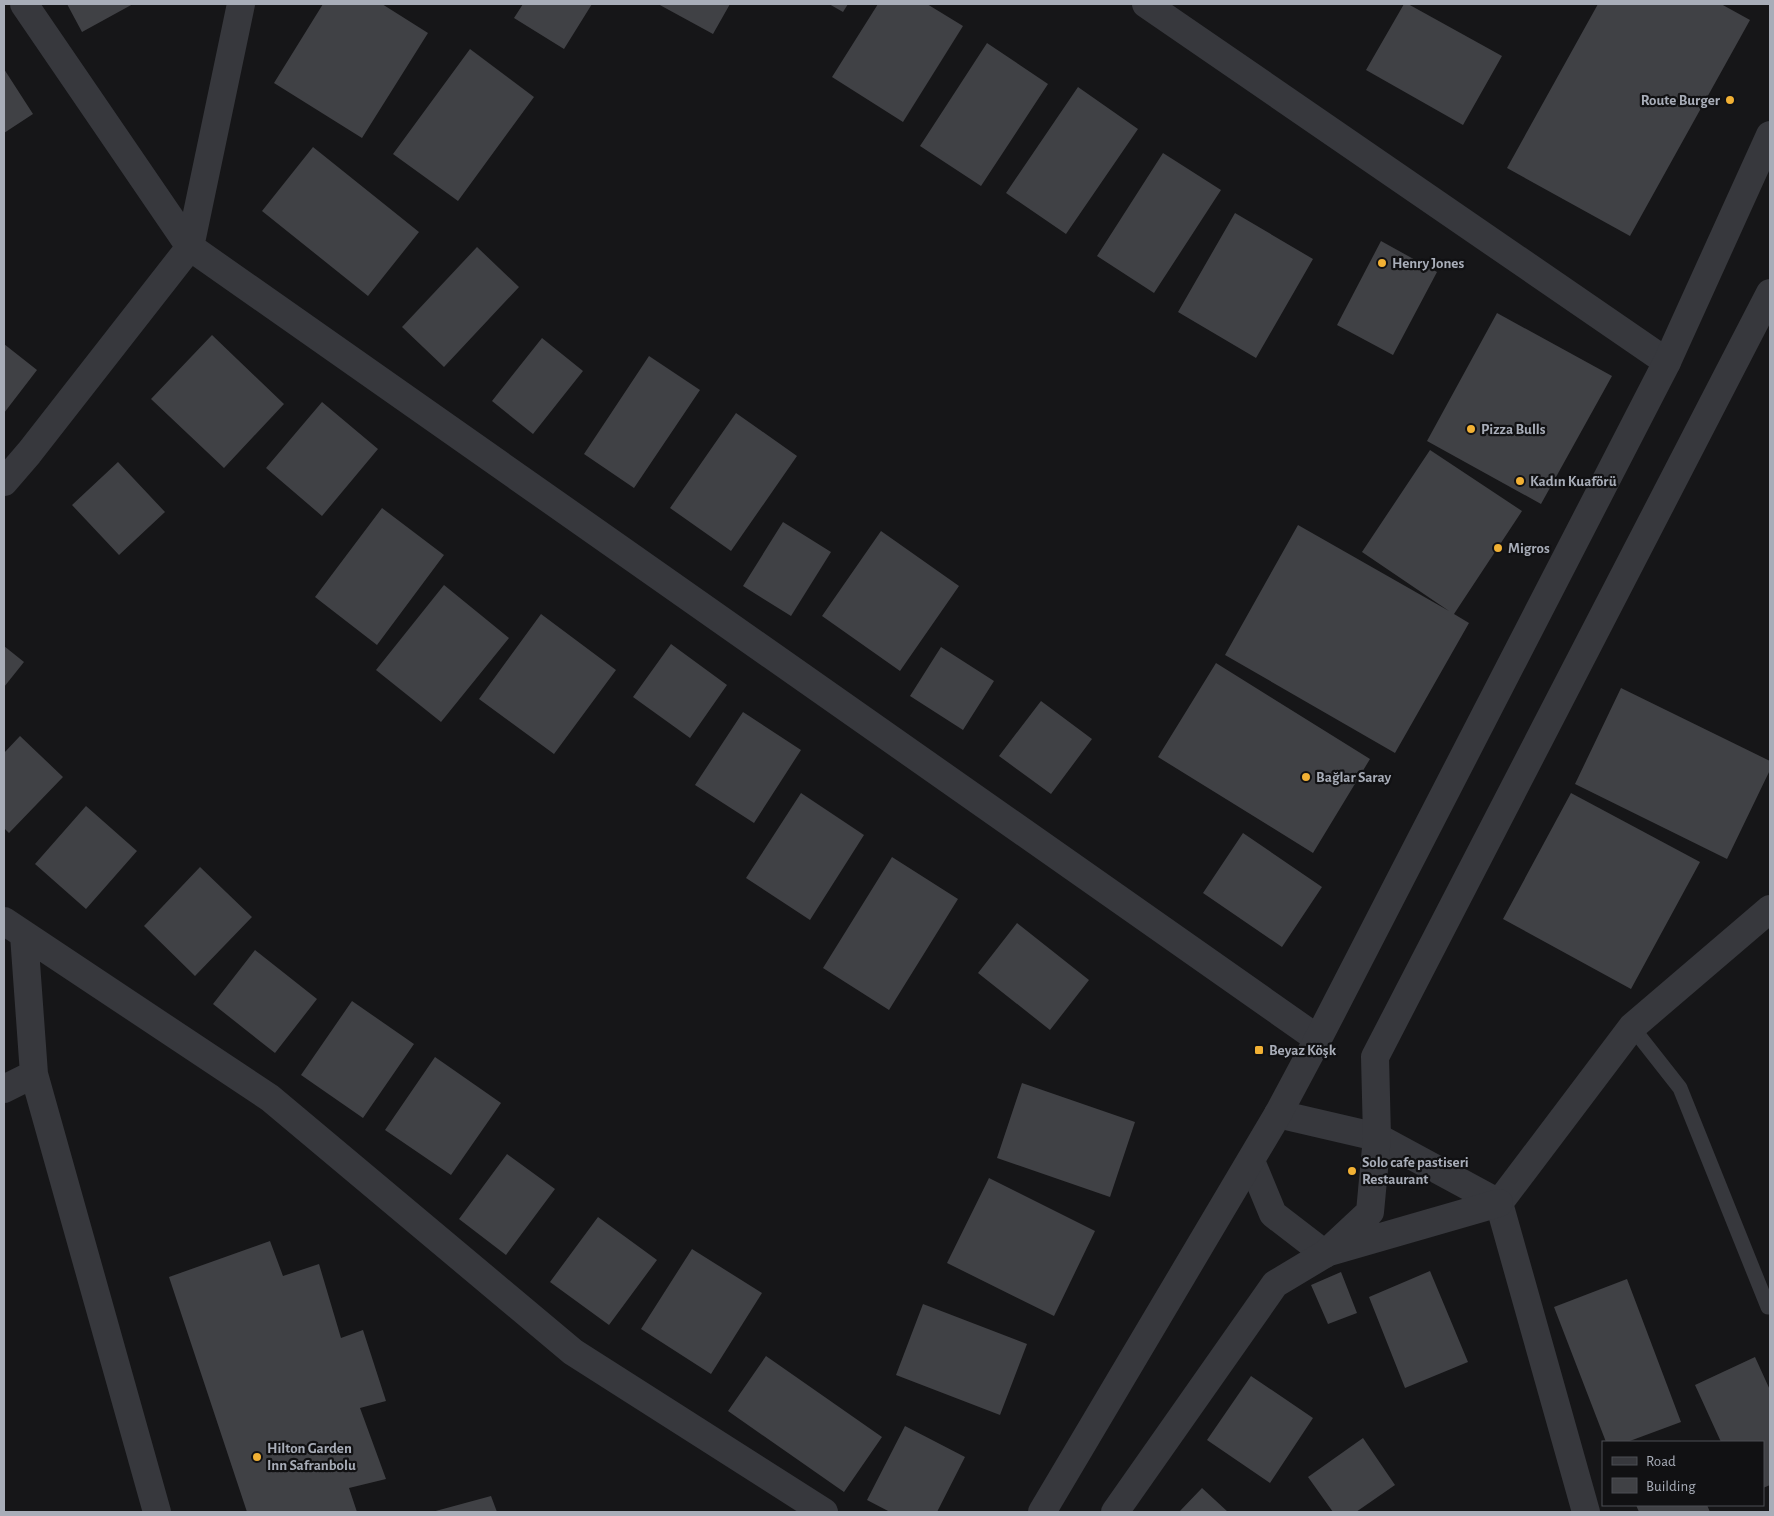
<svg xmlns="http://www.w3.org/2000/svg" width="1774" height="1516" font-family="'Alegreya Sans',sans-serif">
<rect width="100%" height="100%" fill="#161618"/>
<path fill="#404145" d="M 67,4 L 133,4 L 82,32 Z
M 323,4 L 382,4 L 428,33 L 362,138 L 274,83 Z
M 523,4 L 592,4 L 564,49 L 514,18 Z
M 658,4 L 730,4 L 713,34 Z
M 829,4 L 848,4 L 843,12 Z
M 878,4 L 927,4 L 963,26 L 903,122 L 832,77 Z
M 1404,4 L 1408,4 L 1502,56 L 1463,125 L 1366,70 Z
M 1598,4 L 1721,4 L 1750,20 L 1630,236 L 1507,168 Z
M 987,43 L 1048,84 L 981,186 L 920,146 Z
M 470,49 L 534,97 L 458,201 L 393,154 Z
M 4,69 L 33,114 L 4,133 Z
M 1078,87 L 1138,129 L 1066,234 L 1006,193 Z
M 313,147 L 419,232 L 368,296 L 262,211 Z
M 1163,153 L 1221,190 L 1154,293 L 1097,256 Z
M 1235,213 L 1313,259 L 1256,358 L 1178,312 Z
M 1381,241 L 1437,272 L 1393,355 L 1337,325 Z
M 477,247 L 519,287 L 444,367 L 402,327 Z
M 1497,313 L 1612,376 L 1541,504 L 1427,441 Z
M 212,335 L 284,404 L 224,468 L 151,399 Z
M 542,338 L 583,371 L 533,434 L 492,401 Z
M 4,344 L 37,370 L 4,413 Z
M 649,356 L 700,390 L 634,488 L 584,454 Z
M 322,402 L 378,449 L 322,516 L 266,468 Z
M 736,413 L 797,456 L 731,551 L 670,508 Z
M 1430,450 L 1522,511 L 1454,614 L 1469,623 L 1395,753 L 1225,655 L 1298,525 L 1449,611 L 1362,552 Z
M 118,462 L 165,512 L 119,555 L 72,505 Z
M 382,508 L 444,555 L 377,645 L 315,597 Z
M 783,522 L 831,552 L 791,616 L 743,586 Z
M 881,531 L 959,586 L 900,671 L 822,616 Z
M 444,585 L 509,638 L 441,722 L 376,670 Z
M 541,614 L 616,670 L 554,754 L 479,699 Z
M 671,644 L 727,685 L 690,738 L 633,697 Z
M 4,646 L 24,662 L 4,687 Z
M 941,647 L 994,681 L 963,730 L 910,696 Z
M 1216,663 L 1370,759 L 1313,853 L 1158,757 Z
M 1621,688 L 1770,761 L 1770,770 L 1727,859 L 1575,784 Z
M 1041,701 L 1092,739 L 1051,794 L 999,756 Z
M 743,712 L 801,750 L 754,823 L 695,785 Z
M 20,736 L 63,777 L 9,833 L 4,828 L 4,753 Z
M 801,793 L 864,835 L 810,920 L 746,878 Z
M 1571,793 L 1700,862 L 1631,989 L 1503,919 Z
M 86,806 L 137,851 L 86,909 L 35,864 Z
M 1243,833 L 1322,887 L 1282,947 L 1203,893 Z
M 892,857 L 958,899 L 889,1010 L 823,968 Z
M 200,867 L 252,917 L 195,976 L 144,926 Z
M 1017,923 L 1089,980 L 1050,1030 L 978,973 Z
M 255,950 L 317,999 L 275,1053 L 213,1004 Z
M 352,1001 L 414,1044 L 363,1118 L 301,1075 Z
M 435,1057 L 501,1103 L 451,1175 L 385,1130 Z
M 1022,1083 L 1135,1122 L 1110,1197 L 997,1158 Z
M 507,1154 L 555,1189 L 506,1255 L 459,1219 Z
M 989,1178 L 1095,1231 L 1054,1316 L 947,1263 Z
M 598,1217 L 657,1260 L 609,1325 L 550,1282 Z
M 270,1241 L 283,1276 L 319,1264 L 341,1338 L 363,1330 L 386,1401 L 360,1408 L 386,1479 L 349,1488 L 357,1512 L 247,1512 L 169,1277 Z
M 692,1249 L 762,1293 L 711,1374 L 641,1329 Z
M 1430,1271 L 1468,1362 L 1405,1388 L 1369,1297 Z
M 1341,1272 L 1357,1313 L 1328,1324 L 1311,1285 Z
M 1627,1279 L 1681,1422 L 1627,1442 L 1606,1442 L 1554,1307 Z
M 923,1304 L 1027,1344 L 1000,1415 L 896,1375 Z
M 766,1356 L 882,1437 L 844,1492 L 728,1411 Z
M 1755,1357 L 1770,1390 L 1770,1485 L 1763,1488 L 1763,1442 L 1721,1442 L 1695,1385 Z
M 1251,1376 L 1313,1418 L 1270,1483 L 1207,1440 Z
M 905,1426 L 965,1457 L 937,1512 L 890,1512 L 867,1500 Z
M 1363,1438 L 1395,1485 L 1356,1512 L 1333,1512 L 1308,1477 Z
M 1202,1488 L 1228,1512 L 1179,1512 Z
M 491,1496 L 497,1512 L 432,1512 Z
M 1636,1505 L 1707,1505 L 1710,1512 L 1639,1512 Z"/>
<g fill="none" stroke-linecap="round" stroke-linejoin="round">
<path stroke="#37383d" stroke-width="15" d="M 1632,1027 L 1680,1088 L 1768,1307 L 1770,1307"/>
<path stroke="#37383d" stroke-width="28" d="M 24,4 L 190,247 L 1318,1039
M 1146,4 L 1667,362
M 4,482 L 29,453 L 190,247 L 241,4
M 4,921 L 270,1098 L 573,1352 L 824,1512
M 24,935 L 34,1074 L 157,1512
M 4,1089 L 34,1074
M 1278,1114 L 1377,1137 L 1499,1203 L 1586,1512
M 1251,1161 L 1273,1214 L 1325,1254
M 1499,1203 L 1632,1027 L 1770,909"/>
<path stroke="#37383d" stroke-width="28" d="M 1329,1252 L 1499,1203
M 1042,1512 L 1278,1114 L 1318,1039 L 1667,362 L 1770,135
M 1115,1512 L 1275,1284 L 1325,1254 L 1370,1212 L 1377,1137 L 1375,1057 L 1770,293"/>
</g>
<g fill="#f2b134" stroke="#111113" stroke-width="2">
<circle cx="1730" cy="100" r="5"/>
<circle cx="1382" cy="263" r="5"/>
<circle cx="1471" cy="429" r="5"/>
<circle cx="1520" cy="481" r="5"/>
<circle cx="1498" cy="548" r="5"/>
<circle cx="1306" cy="777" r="5"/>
<rect x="1254" y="1045" width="10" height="10" rx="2.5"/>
<circle cx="1352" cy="1171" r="5"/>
<circle cx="257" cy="1457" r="5"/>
</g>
<g text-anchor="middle" stroke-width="4.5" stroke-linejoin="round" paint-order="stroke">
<g font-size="15" font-weight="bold" fill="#a8adb8" stroke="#111113" text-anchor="start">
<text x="1720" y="105" text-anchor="end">Route Burger</text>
<text x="1392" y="268">Henry Jones</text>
<text x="1481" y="434">Pizza Bulls</text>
<text x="1530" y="486">Kadın Kuaförü</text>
<text x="1508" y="553">Migros</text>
<text x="1316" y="782">Bağlar Saray</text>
<text x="1269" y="1055">Beyaz Köşk</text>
<text x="1362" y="1167">Solo cafe pastiseri<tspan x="1362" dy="17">Restaurant</tspan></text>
<text x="267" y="1453">Hilton Garden<tspan x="267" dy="17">Inn Safranbolu</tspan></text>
</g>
</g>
<rect width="1774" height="1516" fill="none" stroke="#a8adb8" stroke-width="10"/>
<rect x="1602" y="1441" width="162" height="65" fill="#111113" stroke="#4d4f55"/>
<rect x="1612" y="1457" width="25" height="8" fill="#37383d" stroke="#4d4f55"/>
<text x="1646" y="1466" font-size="15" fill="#a8adb8">Road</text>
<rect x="1612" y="1478" width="25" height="15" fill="#404145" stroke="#4d4f55"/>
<text x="1646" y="1491" font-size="15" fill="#a8adb8">Building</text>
</svg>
